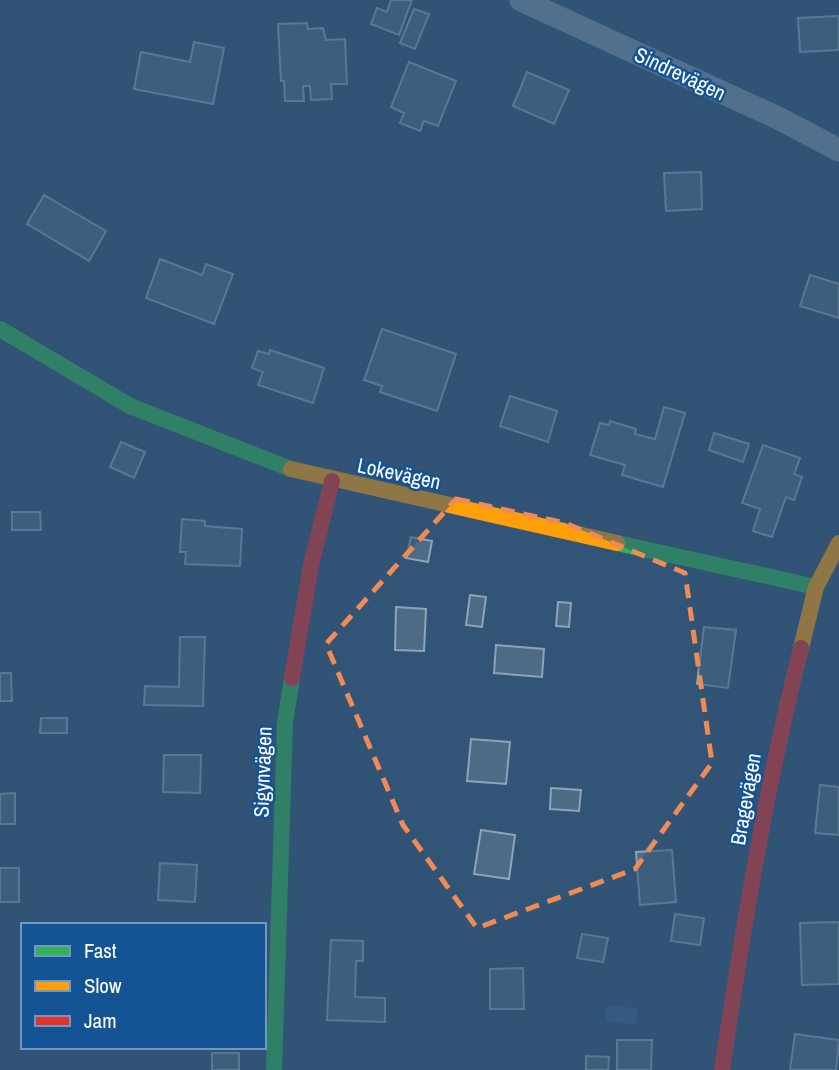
<svg xmlns="http://www.w3.org/2000/svg" width="839" height="1070" font-family="'Archivo Narrow',sans-serif">
<rect width="100%" height="100%" fill="#315477"/>
<path fill="#366391" d="M 605,1006 L 637,1008 L 636,1024 L 605,1022 Z"/>
<path fill="#4e6b86" stroke="#8ea3b7" stroke-width="2" d="M 391,0 L 412,0 L 399,35 L 371,24 L 377,8 L 387,12 Z
M 414,9 L 429,14 L 415,49 L 400,43 Z
M 839,16 L 839,50 L 800,52 L 798,18 Z
M 307,23 L 308,29 L 323,28 L 326,40 L 345,39 L 347,84 L 331,84 L 332,99 L 311,100 L 310,86 L 303,86 L 304,101 L 285,101 L 284,81 L 281,81 L 278,24 Z
M 194,42 L 224,48 L 213,104 L 134,89 L 141,52 L 190,62 Z
M 409,62 L 456,81 L 438,126 L 424,121 L 420,131 L 400,123 L 404,113 L 391,107 Z
M 527,72 L 569,90 L 554,124 L 513,106 Z
M 701,172 L 702,209 L 666,211 L 664,173 Z
M 44,195 L 106,231 L 89,261 L 27,224 Z
M 160,259 L 202,275 L 206,264 L 233,274 L 214,324 L 146,298 Z
M 810,275 L 839,284 L 839,318 L 800,306 Z
M 382,329 L 456,354 L 437,411 L 380,392 L 382,386 L 364,380 Z
M 270,350 L 324,368 L 313,403 L 258,385 L 263,372 L 252,368 L 258,351 L 269,354 Z
M 510,396 L 557,411 L 548,442 L 500,426 Z
M 664,407 L 685,413 L 663,487 L 622,475 L 625,465 L 590,455 L 600,423 L 609,425 L 610,421 L 636,429 L 635,434 L 655,439 Z
M 714,433 L 749,444 L 743,462 L 709,450 Z
M 121,442 L 145,452 L 134,478 L 110,467 Z
M 763,445 L 800,458 L 794,474 L 802,477 L 794,500 L 786,497 L 772,537 L 753,531 L 760,509 L 742,503 Z
M 12,512 L 40,512 L 41,530 L 12,530 Z
M 182,519 L 205,521 L 205,526 L 242,529 L 240,566 L 185,564 L 186,552 L 180,552 Z
M 411,537 L 432,541 L 428,562 L 406,558 Z
M 470,595 L 486,597 L 482,627 L 466,625 Z
M 558,602 L 571,603 L 569,627 L 556,626 Z
M 396,607 L 426,609 L 424,651 L 395,650 Z
M 704,627 L 736,630 L 728,688 L 697,684 Z
M 180,637 L 205,637 L 203,706 L 144,705 L 145,686 L 179,687 Z
M 496,645 L 544,649 L 542,677 L 494,673 Z
M 0,673 L 11,673 L 12,701 L 0,701 Z
M 41,718 L 67,718 L 67,733 L 40,733 Z
M 471,739 L 510,742 L 506,784 L 467,781 Z
M 164,755 L 201,755 L 200,793 L 163,792 Z
M 820,785 L 839,787 L 839,835 L 815,833 Z
M 551,788 L 581,790 L 579,811 L 550,809 Z
M 15,793 L 15,824 L 0,824 L 0,794 Z
M 481,830 L 515,835 L 509,879 L 474,874 Z
M 672,850 L 676,902 L 640,905 L 636,852 Z
M 160,863 L 197,865 L 195,902 L 158,900 Z
M 0,868 L 19,868 L 19,902 L 0,902 Z
M 675,914 L 704,918 L 700,945 L 671,941 Z
M 839,922 L 839,984 L 802,985 L 800,923 Z
M 582,934 L 608,938 L 603,962 L 577,958 Z
M 331,940 L 363,941 L 363,961 L 356,961 L 355,997 L 385,998 L 385,1022 L 327,1020 Z
M 523,968 L 524,1009 L 490,1009 L 490,969 Z
M 795,1034 L 839,1040 L 836,1070 L 790,1070 Z
M 617,1040 L 652,1040 L 651,1070 L 617,1070 Z
M 212,1053 L 239,1053 L 239,1070 L 212,1070 Z
M 586,1056 L 609,1057 L 608,1070 L 586,1070 Z"/>
<g fill="none" stroke-linecap="round" stroke-linejoin="round">
<path stroke="#7a92aa" stroke-width="23" d="M 521,0 L 778,118 L 839,150"/>
<path stroke="#30b455" stroke-width="16" d="M 0,329 L 130,406 L 291,469
M 617,543 L 816,587
M 274,1070 L 285,723 L 292,678"/>
<path stroke="#ff9f0a" stroke-width="16" d="M 291,469 L 617,543
M 801,648 L 816,587 L 839,543"/>
<path stroke="#e5322d" stroke-width="16" d="M 292,678 L 311,565 L 332,481
M 722,1070 C 743,928 766,787 801,648"/>
</g>
<path d="M0 0H839V1070H0ZM 456,499 L 565,523 L 685,573 L 712,763 L 635,869 L 477,928 L 403,825 L 326,644 Z" fill="#315477" fill-opacity=".55" fill-rule="evenodd"/>
<path fill="none" stroke="#ef8b55" stroke-width="5" stroke-dasharray="14 9" stroke-linejoin="round" d="M 456,499 L 565,523 L 685,573 L 712,763 L 635,869 L 477,928 L 403,825 L 326,644 Z"/>
<g text-anchor="middle" stroke-width="5" stroke-linejoin="round" paint-order="stroke">
<g font-size="21" fill="#fff" stroke="#145394">
<text transform="translate(680 74) rotate(25)" y="7">Sindrevägen</text>
<text transform="translate(399 474) rotate(12)" y="7">Lokevägen</text>
<text transform="translate(263 772) rotate(-88)" y="7">Sigynvägen</text>
<text transform="translate(746 799) rotate(-80)" y="7">Bragevägen</text>
</g>
</g>
<rect x="21" y="923" width="245" height="126" fill="#145394" stroke="#7298bf" stroke-width="2"/>
<rect x="35" y="946" width="35" height="10" fill="#30b455" stroke="#7298bf" stroke-width="2"/>
<text x="84" y="958" font-size="21" fill="#ffffff">Fast</text>
<rect x="35" y="981" width="35" height="10" fill="#ff9f0a" stroke="#7298bf" stroke-width="2"/>
<text x="84" y="993" font-size="21" fill="#ffffff">Slow</text>
<rect x="35" y="1016" width="35" height="10" fill="#e5322d" stroke="#7298bf" stroke-width="2"/>
<text x="84" y="1028" font-size="21" fill="#ffffff">Jam</text>
</svg>
